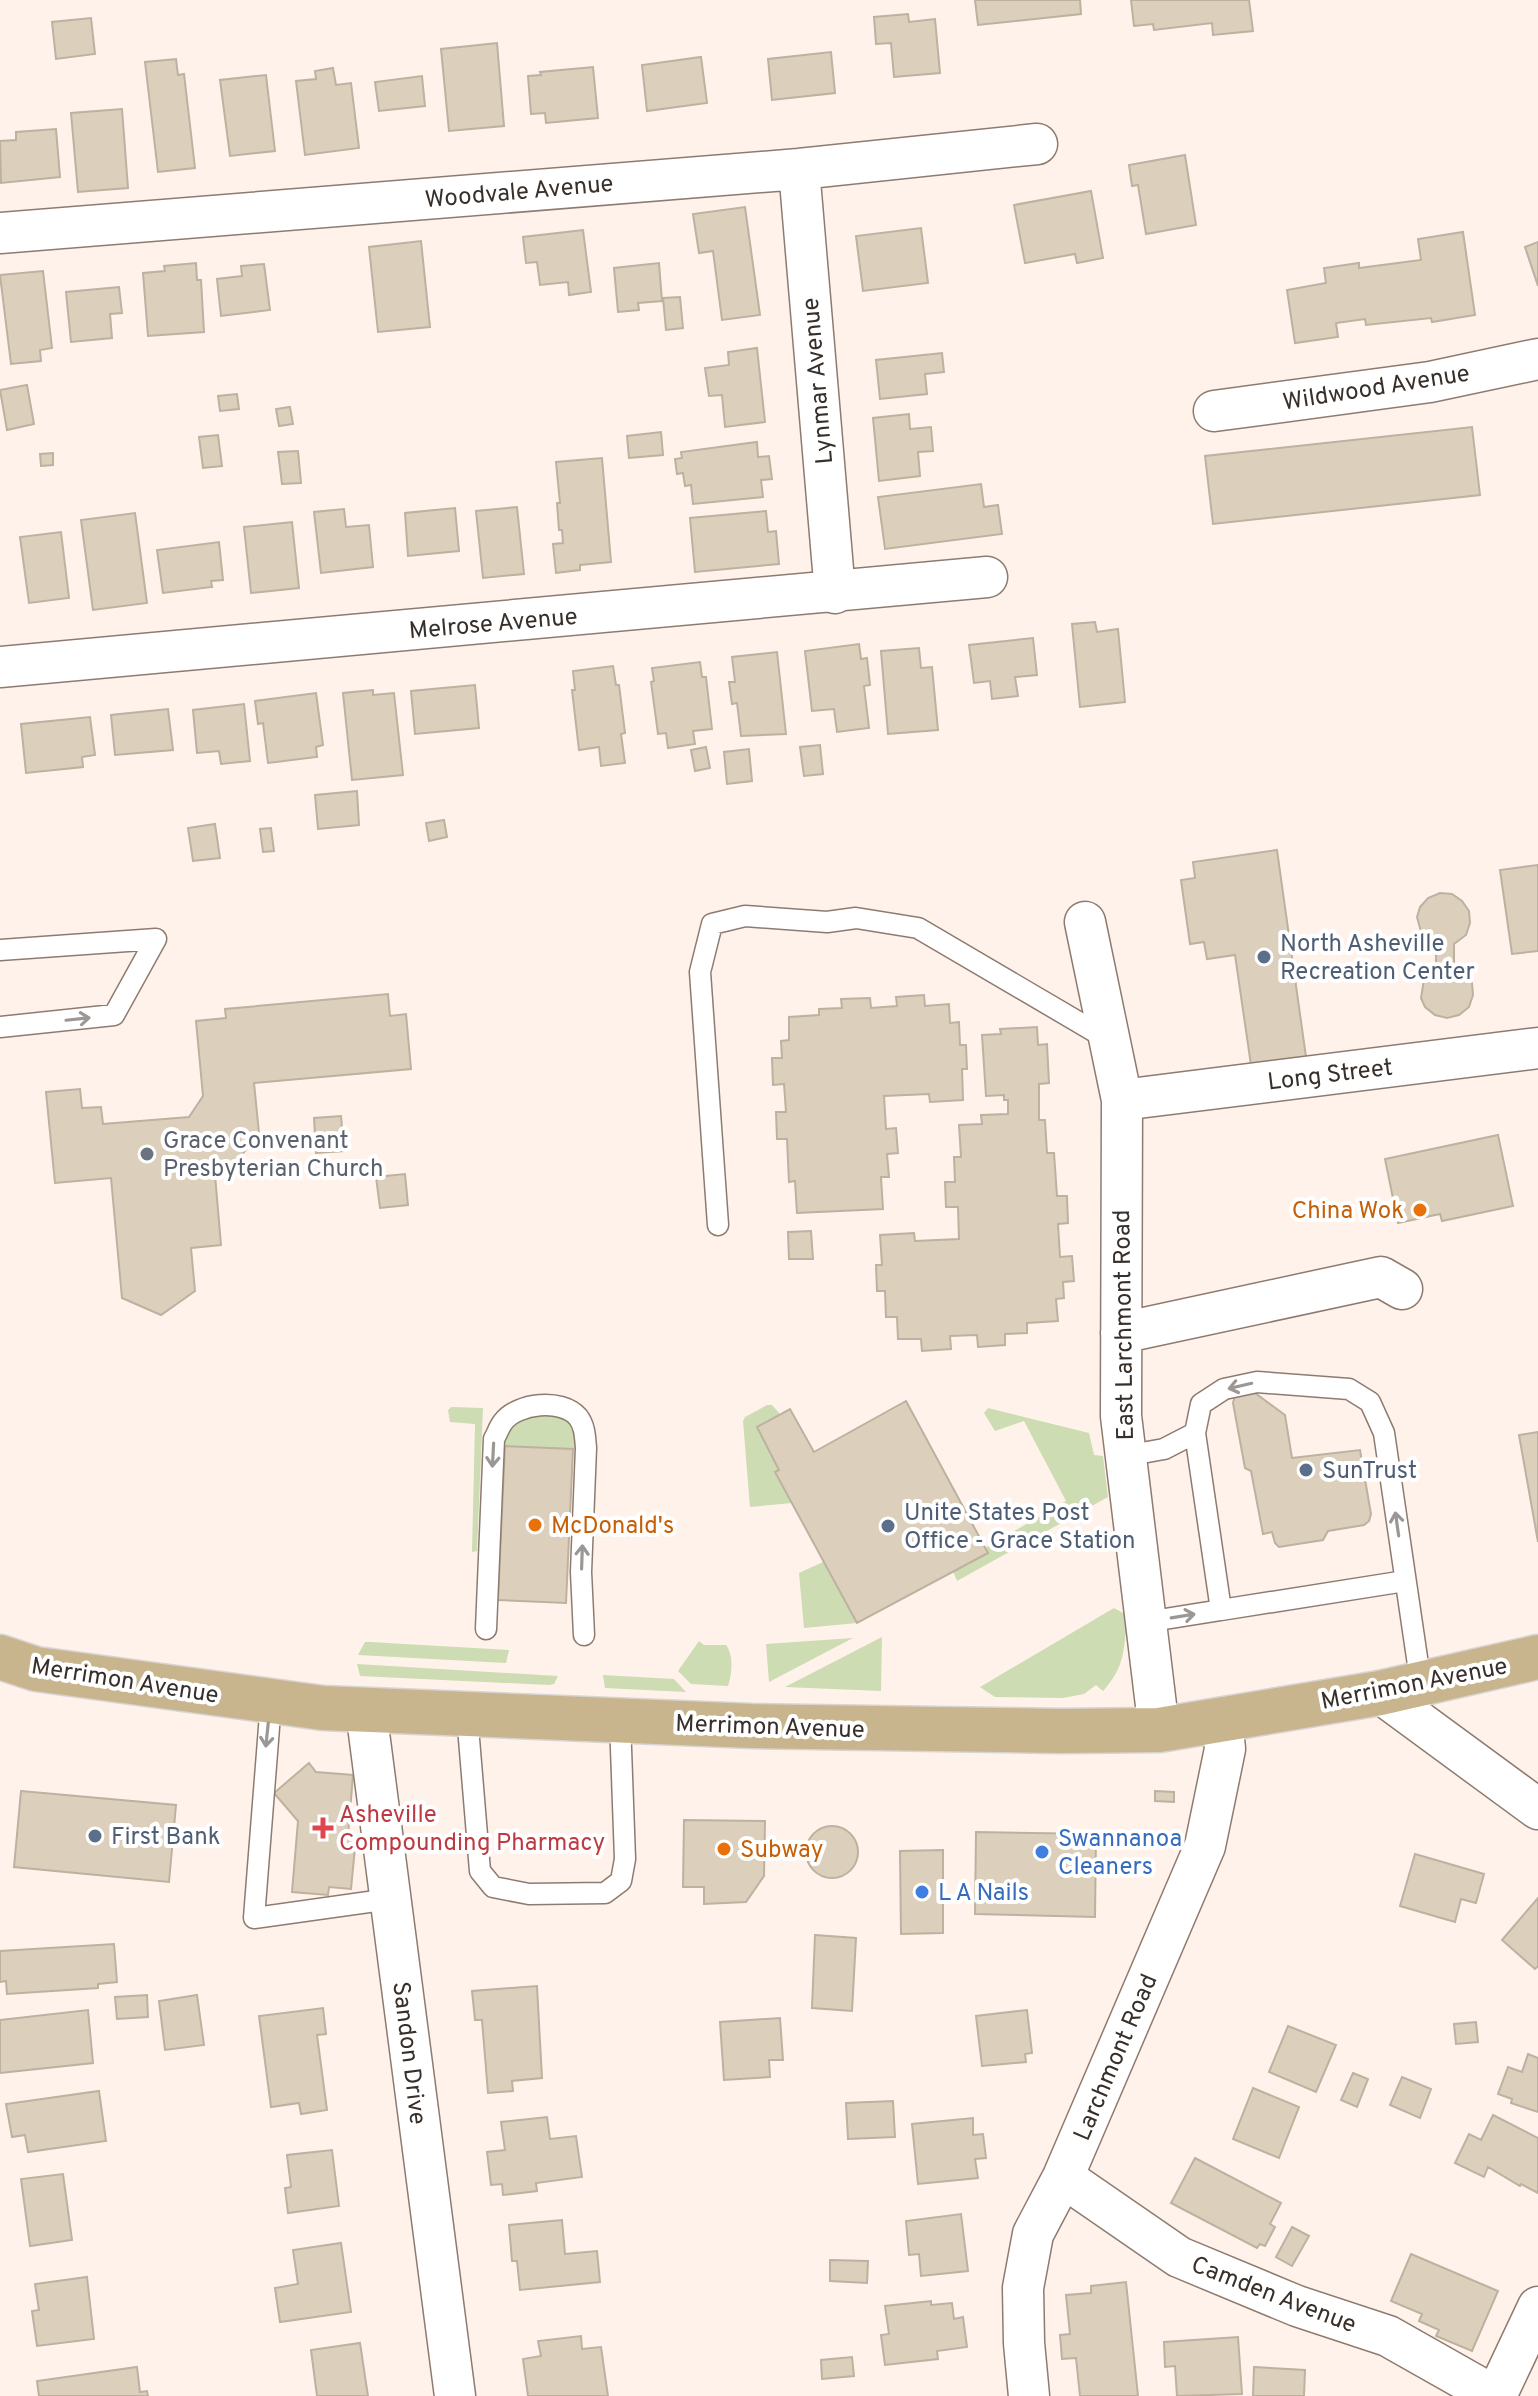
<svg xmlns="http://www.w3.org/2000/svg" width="1538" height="2396" font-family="Overpass,sans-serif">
<rect width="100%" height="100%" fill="#fff2ea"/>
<path fill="#cddcb2" d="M 767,1405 L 772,1405 L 780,1414 L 757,1427 L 779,1470 L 775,1473 L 792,1503 L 750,1507 L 743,1421 L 745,1417 Z
M 451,1407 L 483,1408 L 477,1551 L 472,1552 L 475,1424 L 450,1422 L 448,1410 Z
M 988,1408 L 1089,1433 L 1094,1455 L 1103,1456 L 1108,1497 L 957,1581 L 953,1571 L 985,1548 L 1066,1501 L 1024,1421 L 995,1431 L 984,1413 Z
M 542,1415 C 569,1415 574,1425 579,1449 L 501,1446 C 512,1421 515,1419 542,1415 Z
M 823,1562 L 857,1623 L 804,1628 L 799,1573 Z
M 1114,1608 L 1127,1615 C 1124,1647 1126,1666 1103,1691 L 1096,1685 L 1084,1694 L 1063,1698 L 995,1697 L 980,1687 Z
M 882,1637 L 881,1691 L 785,1687 Z
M 853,1638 L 769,1682 L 766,1644 Z
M 699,1641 L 704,1645 L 726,1645 C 734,1655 732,1674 728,1686 L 691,1684 L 678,1671 Z
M 365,1642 L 370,1642 L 509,1650 L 506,1663 L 358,1655 Z
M 357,1664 L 558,1676 L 554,1684 L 549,1685 L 360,1676 Z
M 603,1675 L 674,1679 L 686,1692 L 605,1688 Z"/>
<path fill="#dcd0bd" stroke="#bdb19f" stroke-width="2" d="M 975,0 L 1080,0 L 1081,14 L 978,25 Z
M 1131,0 L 1249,0 L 1253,31 L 1213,35 L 1212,23 L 1154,30 L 1153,24 L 1134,26 Z
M 908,14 L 909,22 L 935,19 L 940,73 L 894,77 L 891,43 L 876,44 L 874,17 Z
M 91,18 L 95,54 L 56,59 L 52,22 Z
M 497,43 L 504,126 L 449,131 L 441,49 Z
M 831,52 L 835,93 L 772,100 L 768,59 Z
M 701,57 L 707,103 L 647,111 L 642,65 Z
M 176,59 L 178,75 L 184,74 L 195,168 L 158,172 L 145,62 Z
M 593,67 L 598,118 L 546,123 L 545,113 L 531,114 L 528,76 L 541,75 L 540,72 Z
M 333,68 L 336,85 L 351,83 L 359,148 L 305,155 L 296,81 L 316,79 L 315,71 Z
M 266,75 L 275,151 L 230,156 L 220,80 Z
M 422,76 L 425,106 L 379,111 L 375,82 Z
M 122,109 L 128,188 L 78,192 L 71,113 Z
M 56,129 L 60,177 L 1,183 L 0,141 L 16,140 L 16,132 Z
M 1185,155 L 1196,225 L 1146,234 L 1138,185 L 1132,186 L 1129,165 Z
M 1091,191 L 1103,258 L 1077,263 L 1075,254 L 1025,263 L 1014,205 Z
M 745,207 L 760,315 L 722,320 L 713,251 L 699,253 L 693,214 Z
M 921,228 L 928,283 L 863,291 L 856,236 Z
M 583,230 L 591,292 L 569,295 L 568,282 L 540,285 L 537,262 L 526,263 L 523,237 Z
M 1463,232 L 1475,315 L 1432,322 L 1431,318 L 1366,325 L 1365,319 L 1336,323 L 1338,337 L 1295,343 L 1287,290 L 1326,283 L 1324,268 L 1359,263 L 1359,268 L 1421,260 L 1418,239 Z
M 421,241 L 430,327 L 378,332 L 369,247 Z
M 1538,242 L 1538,286 L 1525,247 Z
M 196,263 L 197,280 L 201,280 L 204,332 L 148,336 L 143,273 L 165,271 L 164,266 Z
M 659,263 L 662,301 L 638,303 L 639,310 L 618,312 L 614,268 Z
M 264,264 L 270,310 L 221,316 L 217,279 L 242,276 L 241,266 Z
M 43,271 L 52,348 L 40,350 L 41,361 L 11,364 L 0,275 Z
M 119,287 L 122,313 L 110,314 L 112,338 L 71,342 L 66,292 Z
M 680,297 L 683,328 L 666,330 L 663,298 Z
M 757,348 L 765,422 L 725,427 L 722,395 L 709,396 L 705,368 L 729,365 L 728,352 Z
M 942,353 L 944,372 L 925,374 L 927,394 L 880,399 L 876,360 Z
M 27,385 L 34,424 L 7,430 L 0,390 Z
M 237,394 L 239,409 L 220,411 L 218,396 Z
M 290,407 L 293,424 L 279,426 L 276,409 Z
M 909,414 L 910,429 L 931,427 L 933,451 L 918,452 L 920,476 L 879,481 L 873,418 Z
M 1472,427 L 1480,495 L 1213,524 L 1205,456 Z
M 661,432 L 663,455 L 629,458 L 627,436 Z
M 218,435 L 222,466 L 203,468 L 199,437 Z
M 757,442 L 758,457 L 769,456 L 772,479 L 761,480 L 763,497 L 693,504 L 691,485 L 685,486 L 683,473 L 677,474 L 675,459 L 682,458 L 681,452 Z
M 298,451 L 301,483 L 282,484 L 278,452 Z
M 53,453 L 53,465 L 41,466 L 40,454 Z
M 602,458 L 611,562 L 580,565 L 580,570 L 556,573 L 553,544 L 563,543 L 562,530 L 559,530 L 557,503 L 560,503 L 556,462 Z
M 981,484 L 984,507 L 998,505 L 1002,534 L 885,549 L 878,497 Z
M 517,507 L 524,574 L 483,578 L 476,511 Z
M 455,508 L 459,551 L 408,556 L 405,513 Z
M 344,509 L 346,527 L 369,525 L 373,567 L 321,573 L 314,512 Z
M 766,511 L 768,532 L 776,531 L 779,564 L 695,572 L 690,518 Z
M 135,513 L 147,603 L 93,610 L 81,520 Z
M 292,522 L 299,588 L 251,593 L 244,527 Z
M 61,532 L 69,598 L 29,603 L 20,537 Z
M 219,542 L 223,580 L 211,581 L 212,587 L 163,593 L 157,550 Z
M 1095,622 L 1097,632 L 1118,629 L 1125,702 L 1080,707 L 1072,624 Z
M 1033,638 L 1037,675 L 1015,677 L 1018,696 L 992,699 L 990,681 L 974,683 L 969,645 Z
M 859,644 L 861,659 L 867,658 L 870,685 L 864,686 L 869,728 L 837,732 L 834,709 L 812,711 L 805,651 Z
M 919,648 L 921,668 L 932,667 L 938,730 L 888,734 L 881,651 Z
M 777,652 L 786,734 L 741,736 L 737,703 L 732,704 L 729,682 L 735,682 L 732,657 Z
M 700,662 L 702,677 L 706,677 L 712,729 L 693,731 L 695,744 L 668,748 L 666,733 L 658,734 L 651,682 L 654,681 L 652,668 Z
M 613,666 L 616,685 L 619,685 L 625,733 L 621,734 L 625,763 L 601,766 L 599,747 L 579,750 L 572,690 L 575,690 L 573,671 Z
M 475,685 L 479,728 L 415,734 L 411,691 Z
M 373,690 L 373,695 L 394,693 L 403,775 L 352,780 L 343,693 Z
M 316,693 L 323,745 L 316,747 L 317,757 L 268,763 L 263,723 L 258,724 L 255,701 Z
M 244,704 L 250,761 L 221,764 L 219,751 L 197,753 L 193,710 Z
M 168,709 L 173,750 L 115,755 L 111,715 Z
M 90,717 L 95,755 L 82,757 L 83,767 L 26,773 L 21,724 Z
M 820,745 L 823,774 L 804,776 L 800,747 Z
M 706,747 L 710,768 L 695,771 L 691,750 Z
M 749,749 L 752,781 L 727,784 L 724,752 Z
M 357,791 L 359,825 L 318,829 L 315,795 Z
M 444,820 L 447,837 L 429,841 L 426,823 Z
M 215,824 L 220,858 L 193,861 L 188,828 Z
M 271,828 L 274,851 L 263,852 L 260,829 Z
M 1277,850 L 1306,1057 L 1251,1065 L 1235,955 L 1207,959 L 1204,942 L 1190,944 L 1181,880 L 1195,878 L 1193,862 Z
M 1538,865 L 1538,951 L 1512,954 L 1500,870 Z
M 1440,893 L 1452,894 L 1462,901 L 1469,911 L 1470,923 L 1466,935 L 1454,944 L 1454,966 L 1466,972 L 1472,983 L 1473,995 L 1469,1007 L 1459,1015 L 1447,1018 L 1435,1015 L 1425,1007 L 1421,998 L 1424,979 L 1436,968 L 1436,944 L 1422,935 L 1417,917 L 1420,907 L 1428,898 Z
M 388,994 L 390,1016 L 406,1014 L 411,1069 L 254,1083 L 259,1133 L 227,1174 L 215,1175 L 221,1245 L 191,1248 L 195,1291 L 161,1315 L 122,1298 L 111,1178 L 55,1183 L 46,1092 L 80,1089 L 82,1108 L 101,1107 L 103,1124 L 189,1117 L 203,1096 L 196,1021 L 226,1018 L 225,1009 Z
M 924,995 L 925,1006 L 949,1004 L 950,1023 L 959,1022 L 960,1045 L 966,1045 L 967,1069 L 962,1069 L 963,1100 L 930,1102 L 929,1094 L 884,1096 L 886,1129 L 896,1128 L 898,1153 L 887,1154 L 889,1177 L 881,1177 L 883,1209 L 797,1213 L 795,1181 L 789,1182 L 787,1139 L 777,1139 L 776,1112 L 786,1112 L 784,1084 L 773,1085 L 772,1058 L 782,1058 L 781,1041 L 789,1040 L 789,1017 L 819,1015 L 819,1009 L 842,1008 L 841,999 L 870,998 L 871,1008 L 897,1006 L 896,997 Z
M 1037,1027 L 1038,1045 L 1047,1044 L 1049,1083 L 1039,1084 L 1039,1120 L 1045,1120 L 1047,1153 L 1054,1153 L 1057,1196 L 1067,1196 L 1068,1223 L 1058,1224 L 1060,1257 L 1072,1256 L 1074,1281 L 1063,1282 L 1064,1298 L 1056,1299 L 1058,1321 L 1027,1323 L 1027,1333 L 1005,1334 L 1005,1345 L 978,1347 L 977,1335 L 950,1336 L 951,1349 L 922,1351 L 921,1339 L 898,1339 L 897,1317 L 886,1317 L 885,1291 L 877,1291 L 876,1265 L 882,1265 L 880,1235 L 914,1233 L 915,1241 L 959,1239 L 958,1207 L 946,1207 L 945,1182 L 955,1182 L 954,1157 L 961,1157 L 959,1125 L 982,1124 L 981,1115 L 1008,1114 L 1008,1100 L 1004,1100 L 1004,1095 L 986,1096 L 982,1035 L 1001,1034 L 1000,1029 Z
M 341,1116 L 344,1151 L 316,1153 L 314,1118 Z
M 1498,1135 L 1513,1206 L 1442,1221 L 1440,1214 L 1398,1223 L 1385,1159 Z
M 405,1174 L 408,1205 L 380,1208 L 376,1177 Z
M 811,1231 L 813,1259 L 789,1259 L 788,1232 Z
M 1251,1390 L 1285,1415 L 1292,1458 L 1360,1450 L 1371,1514 L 1369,1521 L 1364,1525 L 1328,1531 L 1323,1540 L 1279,1547 L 1275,1543 L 1272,1532 L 1263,1534 L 1251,1471 L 1245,1468 L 1233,1403 L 1235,1395 Z
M 906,1401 L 988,1553 L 857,1623 L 775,1472 L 779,1470 L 757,1427 L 790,1409 L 814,1452 Z
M 1538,1432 L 1538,1542 L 1519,1435 Z
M 505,1446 L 573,1449 L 566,1603 L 498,1600 Z
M 309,1763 L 316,1772 L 353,1775 L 348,1836 L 356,1837 L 351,1889 L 329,1887 L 328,1895 L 292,1892 L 298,1821 L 274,1793 Z
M 21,1791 L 176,1805 L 169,1882 L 14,1867 Z
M 1155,1791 L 1174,1792 L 1174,1802 L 1155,1801 Z
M 684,1820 L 765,1821 L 764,1876 L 746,1902 L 704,1904 L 704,1887 L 683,1887 Z
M806 1852a26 26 0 1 1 52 0a26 26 0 1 1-52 0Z
M 976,1832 L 1096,1834 L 1095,1917 L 975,1914 Z
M 943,1850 L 943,1933 L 901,1934 L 900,1851 Z
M 1415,1854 L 1484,1874 L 1476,1903 L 1461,1899 L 1455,1922 L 1400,1906 Z
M 1538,1898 L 1538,1966 L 1535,1969 L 1502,1940 Z
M 815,1935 L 856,1938 L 852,2011 L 812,2008 Z
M 114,1944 L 117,1982 L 98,1984 L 98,1988 L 7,1994 L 6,1981 L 0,1982 L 0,1951 Z
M 537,1986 L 542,2078 L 512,2081 L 513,2091 L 488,2093 L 482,2020 L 475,2020 L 472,1991 Z
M 147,1995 L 148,2017 L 117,2019 L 115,1997 Z
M 197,1995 L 204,2045 L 165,2050 L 159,2001 Z
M 323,2008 L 326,2034 L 317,2035 L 327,2110 L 301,2114 L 299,2103 L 271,2107 L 259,2016 Z
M 88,2010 L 93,2063 L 0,2073 L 0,2020 Z
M 1027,2010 L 1032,2053 L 1025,2054 L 1026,2062 L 982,2066 L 976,2016 Z
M 780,2018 L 783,2060 L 769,2060 L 770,2077 L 724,2080 L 720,2022 Z
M 1476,2022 L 1478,2042 L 1456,2044 L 1454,2024 Z
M 1288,2026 L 1336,2045 L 1316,2092 L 1269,2072 Z
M 1528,2054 L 1538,2058 L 1538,2112 L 1511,2103 L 1512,2099 L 1498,2094 L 1508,2067 L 1522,2072 Z
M 1353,2073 L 1368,2079 L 1357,2107 L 1341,2100 Z
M 1402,2077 L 1431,2089 L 1420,2118 L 1390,2105 Z
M 1253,2088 L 1299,2107 L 1279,2158 L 1233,2139 Z
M 99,2091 L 106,2141 L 28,2152 L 25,2135 L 12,2137 L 6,2104 Z
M 893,2101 L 895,2137 L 848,2139 L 846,2103 Z
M 1493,2115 L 1538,2138 L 1538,2193 L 1521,2184 L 1520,2186 L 1488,2167 L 1484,2177 L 1455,2163 L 1469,2134 L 1481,2140 Z
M 547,2117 L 550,2139 L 576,2136 L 582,2177 L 536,2183 L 537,2191 L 503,2195 L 502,2184 L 491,2185 L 487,2152 L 505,2150 L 501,2122 Z
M 973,2118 L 973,2135 L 983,2134 L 986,2158 L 975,2159 L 978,2178 L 918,2184 L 912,2124 Z
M 332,2150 L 339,2206 L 288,2213 L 285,2188 L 291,2187 L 287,2155 Z
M 1195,2158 L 1281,2203 L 1270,2224 L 1275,2227 L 1265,2246 L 1260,2244 L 1257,2248 L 1171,2203 Z
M 63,2174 L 72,2240 L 30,2246 L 21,2179 Z
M 961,2214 L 968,2271 L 921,2276 L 919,2254 L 909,2255 L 906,2221 Z
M 562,2220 L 565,2254 L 597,2251 L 600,2282 L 520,2290 L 517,2261 L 512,2261 L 509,2225 Z
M 1292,2227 L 1309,2236 L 1292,2266 L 1276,2257 Z
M 341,2243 L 351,2312 L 280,2322 L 275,2288 L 298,2284 L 293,2250 Z
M 1411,2254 L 1498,2291 L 1472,2351 L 1436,2336 L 1439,2330 L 1419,2321 L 1422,2314 L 1391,2301 Z
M 830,2260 L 868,2261 L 867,2283 L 830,2281 Z
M 87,2277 L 94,2339 L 37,2346 L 32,2311 L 39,2310 L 35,2284 Z
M 1126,2282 L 1138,2396 L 1080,2396 L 1076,2358 L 1062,2359 L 1060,2335 L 1070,2334 L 1066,2295 L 1091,2293 L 1091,2286 Z
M 931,2301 L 931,2305 L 952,2303 L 954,2319 L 963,2317 L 967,2347 L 937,2351 L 938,2359 L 885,2365 L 881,2335 L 889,2334 L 885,2306 Z
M 581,2336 L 582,2349 L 601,2347 L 608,2396 L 528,2396 L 523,2359 L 541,2356 L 538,2341 Z
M 1238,2337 L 1242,2394 L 1177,2396 L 1175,2366 L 1165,2367 L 1164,2342 Z
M 360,2343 L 368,2396 L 317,2396 L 311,2350 Z
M 852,2357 L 854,2376 L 822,2379 L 821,2360 Z
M 137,2367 L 140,2392 L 147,2391 L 148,2396 L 39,2396 L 37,2381 Z
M 1254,2367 L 1305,2370 L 1304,2396 L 1253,2396 Z"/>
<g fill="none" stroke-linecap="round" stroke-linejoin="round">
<g stroke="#8e7b6f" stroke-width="23">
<path id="service" d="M 0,950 L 156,939 L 114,1015 L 0,1027
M 718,1225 L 700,972 L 712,924 L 745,916 L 827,922 L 856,918 L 918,928 L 1109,1040
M 1195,1433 L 1221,1610 L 1405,1581
M 1125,1456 L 1164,1449 L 1195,1433 L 1201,1404 L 1224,1389 L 1257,1382 L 1349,1389 L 1370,1402 L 1384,1433 L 1421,1685
M 1146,1622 L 1221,1610
M 486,1629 L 494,1439 C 497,1434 499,1427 503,1422 C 517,1403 562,1398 578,1417 C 585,1426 585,1437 586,1448 L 581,1572 L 584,1635
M 271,1702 L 254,1918 L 390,1899
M 467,1715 L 480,1871 L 493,1887 L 529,1894 L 605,1893 L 621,1881 L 625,1859 L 620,1721"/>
</g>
<g stroke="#8e7b6f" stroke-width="43">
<path id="minor" d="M 799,169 L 835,593
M 0,233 L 799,169 L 1037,144
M 1214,411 L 1430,382 L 1538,359
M 0,667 L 987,577
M 1085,922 L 1122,1100 L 1121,1416 L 1159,1730
M 1122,1100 L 1538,1048
M 1121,1333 L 1381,1277 L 1402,1289
M 1380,1693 L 1538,1809
M 366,1710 L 455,2396
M 1063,2177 L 1179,2257 L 1297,2306 L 1388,2336 L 1494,2396
M 1029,2396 L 1024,2343 L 1023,2288 L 1033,2234 L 1063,2177 L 1205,1846 L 1225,1749 L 1222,1718
M 1496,2396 L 1538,2307"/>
</g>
<g stroke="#d7d5d4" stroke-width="47">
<path id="primary" d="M 0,1657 L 36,1669 L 323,1708 L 752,1726 L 1062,1731 L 1159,1730 L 1380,1693 L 1538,1657"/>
</g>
<use href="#service" stroke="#fff" stroke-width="20"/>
<use href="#minor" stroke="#fff" stroke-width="40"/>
<use href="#primary" stroke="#c8b58d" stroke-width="44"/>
</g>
<defs><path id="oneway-shaft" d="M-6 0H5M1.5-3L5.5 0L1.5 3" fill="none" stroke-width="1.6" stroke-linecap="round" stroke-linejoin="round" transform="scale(2)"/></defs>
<g stroke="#9b9794">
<use href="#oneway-shaft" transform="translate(78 1019) rotate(-6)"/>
<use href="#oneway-shaft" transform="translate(1240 1386) rotate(167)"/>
<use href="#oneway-shaft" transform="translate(493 1455) rotate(93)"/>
<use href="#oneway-shaft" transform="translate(1397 1524) rotate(-98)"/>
<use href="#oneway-shaft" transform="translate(582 1557) rotate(-88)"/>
<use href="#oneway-shaft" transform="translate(1183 1616) rotate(-9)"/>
<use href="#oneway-shaft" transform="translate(267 1735) rotate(96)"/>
</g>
<g fill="#5c6f8a" stroke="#fff" stroke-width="3">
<circle cx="1264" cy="957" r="8"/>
<circle cx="1306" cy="1470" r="8"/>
<circle cx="888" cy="1526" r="8"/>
<circle cx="95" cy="1836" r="8"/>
</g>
<circle fill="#6b7280" stroke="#fff" stroke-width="3" cx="147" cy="1154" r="8"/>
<g fill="#e8710a" stroke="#fff" stroke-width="3">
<circle cx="1420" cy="1210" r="8"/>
<circle cx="535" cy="1525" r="8"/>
<circle cx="724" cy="1849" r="8"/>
</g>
<path fill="#e0444e" stroke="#fff" stroke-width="3" d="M319 1816h8v8h8v8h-8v8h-8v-8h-8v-8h8z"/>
<g fill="#3f7fe0" stroke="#fff" stroke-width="3">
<circle cx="1042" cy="1852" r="8"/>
<circle cx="922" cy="1892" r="8"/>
</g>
<g text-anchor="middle" stroke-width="8" stroke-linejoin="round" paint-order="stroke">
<g font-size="24" fill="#372f2a" stroke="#fff">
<text transform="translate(519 191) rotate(-5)" y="8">Woodvale Avenue</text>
<text transform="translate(817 381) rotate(-95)" y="8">Lynmar Avenue</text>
<text transform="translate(1376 387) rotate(-9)" y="8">Wildwood Avenue</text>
<text transform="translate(493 623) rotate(-5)" y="8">Melrose Avenue</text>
<text transform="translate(1330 1074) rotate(-7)" y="8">Long Street</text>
<text transform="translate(1123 1325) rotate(-91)" y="8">East Larchmont Road</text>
<text transform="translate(125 1680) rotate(9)" y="8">Merrimon Avenue</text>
<text transform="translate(1414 1683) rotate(-11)" y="8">Merrimon Avenue</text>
<text transform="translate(770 1726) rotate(2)" y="8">Merrimon Avenue</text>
<text transform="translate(410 2053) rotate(83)" y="8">Sandon Drive</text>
<text transform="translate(1115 2057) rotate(-67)" y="8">Larchmont Road</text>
<text transform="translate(1274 2294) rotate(21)" y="8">Camden Avenue</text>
</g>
<g font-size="24" fill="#4e5e75" stroke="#fff" text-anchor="start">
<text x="1280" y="951">North Asheville<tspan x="1280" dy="28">Recreation Center</tspan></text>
<text x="1322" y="1478">SunTrust</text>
<text x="904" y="1520">Unite States Post<tspan x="904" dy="28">Office - Grace Station</tspan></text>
<text x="111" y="1844">First Bank</text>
</g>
<g font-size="24" fill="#5b616d" stroke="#fff" text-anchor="start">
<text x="163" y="1148">Grace Convenant<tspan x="163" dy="28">Presbyterian Church</tspan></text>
</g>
<g font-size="24" fill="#c56008" stroke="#fff" text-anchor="start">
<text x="1404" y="1218" text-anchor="end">China Wok</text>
<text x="551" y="1533">McDonald's</text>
<text x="740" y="1857">Subway</text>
</g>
<g font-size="24" fill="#be3a42" stroke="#fff" text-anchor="start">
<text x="339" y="1822">Asheville<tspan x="339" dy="28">Compounding Pharmacy</tspan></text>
</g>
<g font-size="24" fill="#366cbe" stroke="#fff" text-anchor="start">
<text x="1058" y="1846">Swannanoa<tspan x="1058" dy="28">Cleaners</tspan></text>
<text x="938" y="1900">L A Nails</text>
</g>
</g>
</svg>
